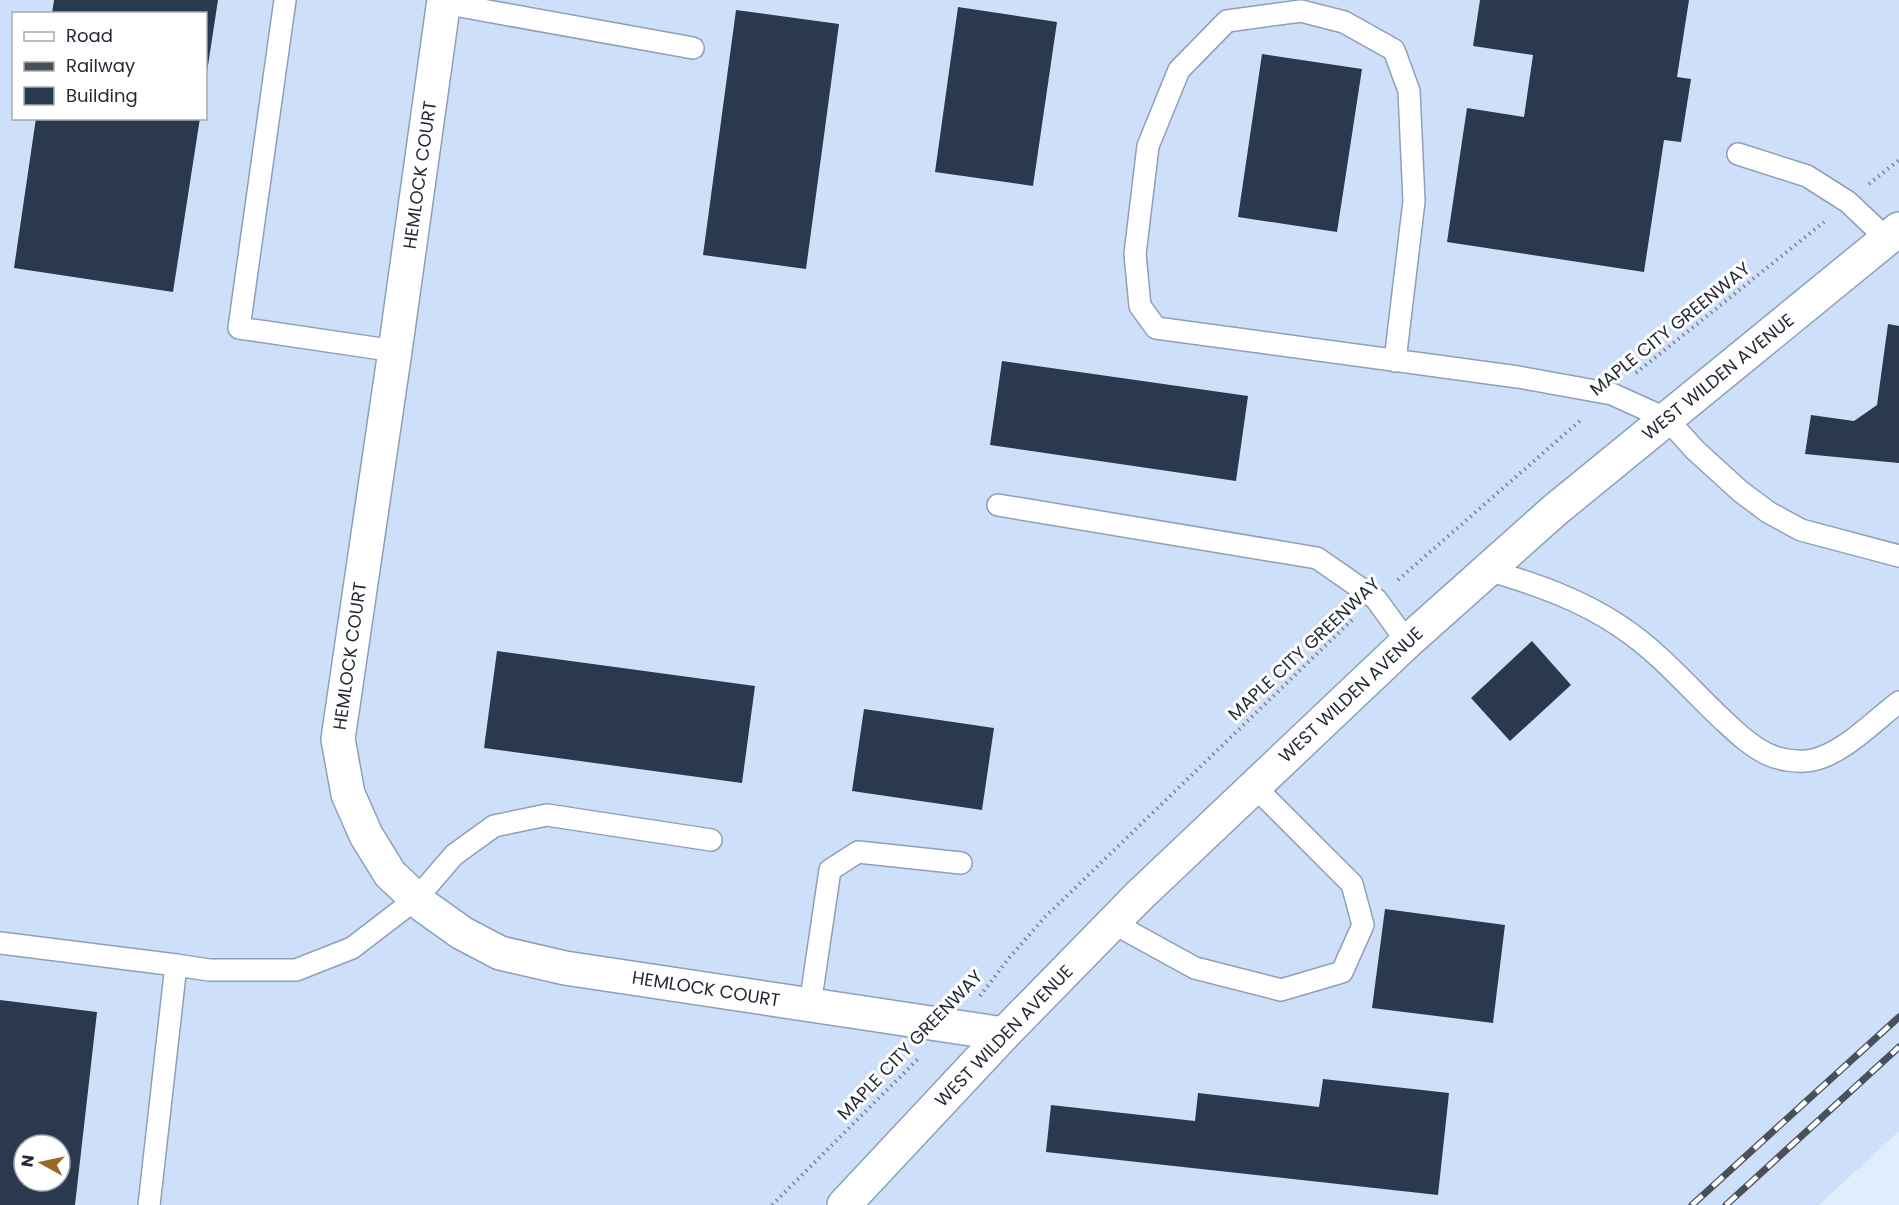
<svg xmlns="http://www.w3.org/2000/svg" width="1899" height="1205" font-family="Poppins,sans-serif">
<rect width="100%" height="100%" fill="#e1ecfc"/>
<path fill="#cedffa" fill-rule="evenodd" d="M 0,0 L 1899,0 L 1899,1131 L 1819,1205 L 0,1205 ZM 14,14 L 206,14 L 206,118 L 14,118 ZM 24,1145 L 60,1145 L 60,1181 L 24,1181 Z"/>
<path fill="#2b394e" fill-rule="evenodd" d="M 54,0 L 218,0 L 207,72 L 206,14 L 52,14 Z
M 1480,0 L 1689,0 L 1677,77 L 1691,79 L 1681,142 L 1664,140 L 1644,272 L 1447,242 L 1467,108 L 1524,117 L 1533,55 L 1473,46 Z
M 958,7 L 1057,22 L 1033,186 L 935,172 Z
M 736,10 L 839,24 L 806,269 L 703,255 Z
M 1262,54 L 1362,69 L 1337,232 L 1238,217 Z
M 36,118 L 200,118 L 173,292 L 14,268 Z
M 1888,324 L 1899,326 L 1899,463 L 1805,454 L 1811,415 L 1854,421 L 1877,405 Z
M 1002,361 L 1248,396 L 1236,481 L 990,445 Z
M 1532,641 L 1571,685 L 1510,741 L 1471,698 Z
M 497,651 L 755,686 L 742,783 L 484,748 Z
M 864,709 L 994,728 L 982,810 L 852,791 Z
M 1385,909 L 1505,925 L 1493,1023 L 1372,1008 Z
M 0,1000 L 97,1012 L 75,1205 L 0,1205 ZM 24,1145 L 60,1145 L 60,1181 L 24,1181 Z
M 1323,1079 L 1449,1093 L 1438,1195 L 1046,1152 L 1051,1105 L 1195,1121 L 1198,1093 L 1319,1107 Z"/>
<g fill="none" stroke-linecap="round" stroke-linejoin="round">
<g stroke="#8f9fb9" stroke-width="24">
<path id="service" d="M 285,0 L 239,328 L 395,351
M 443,3 L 693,48
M 1738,154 L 1807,176 L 1848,202 L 1887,239
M 1395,361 L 1414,201 L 1409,91 L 1394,50 L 1344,22 L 1301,11 L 1227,21 L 1179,70 L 1148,146 L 1135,254 L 1140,306 L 1156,328 L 1518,377 L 1612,394 L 1667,419 L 1695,450 L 1740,491 L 1768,512 L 1801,530 L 1899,556
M 998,505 L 1317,558 L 1376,599 L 1407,642
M 1488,570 C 1535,584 1580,599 1621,627 C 1659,652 1689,688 1722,719 C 1736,732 1748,744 1765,753 C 1779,760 1798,763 1813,760 C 1844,753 1874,721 1899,702
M 1113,923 L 1195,968 L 1281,990 L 1342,972 L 1363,925 L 1352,884 L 1254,786
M 0,943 L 176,965
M 810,1005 L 830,870 L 858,852 L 961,863
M 149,1205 L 176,965 L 209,970 L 296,970 L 352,948 L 416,899 L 454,855 L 494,826 L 547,815 L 711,840"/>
</g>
<g stroke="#8f9fb9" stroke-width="36">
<path id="minor" d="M 444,0 L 395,351 L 338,739 L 348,794 L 366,835 L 390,874 L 424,906 L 462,933 L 500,953 L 565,968 L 1004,1034"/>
</g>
<g stroke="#8f9fb9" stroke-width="36">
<path id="tertiary" d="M 844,1205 L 1004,1034 L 1139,896 L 1407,642 L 1555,510 L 1899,229"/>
</g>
<path stroke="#7a8290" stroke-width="4" stroke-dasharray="1.5 4.5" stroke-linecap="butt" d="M 1869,184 L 1899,160
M 1636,373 L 1824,222
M 1398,580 L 1582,419
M 980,996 L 1009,958 L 1045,917 L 1354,618
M 772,1205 L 920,1057"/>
<use href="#service" stroke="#fff" stroke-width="21"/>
<use href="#minor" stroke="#fff" stroke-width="33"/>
<use href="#tertiary" stroke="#fff" stroke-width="33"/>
<g stroke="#49505c" stroke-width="7">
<path id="rail" d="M 1692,1205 L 1899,1017
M 1726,1205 L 1899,1047"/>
</g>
<use href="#rail" stroke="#fff" stroke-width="4.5" stroke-dasharray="14" stroke-linecap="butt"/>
</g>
<g text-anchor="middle" stroke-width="6" stroke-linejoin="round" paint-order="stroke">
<g font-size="18" fill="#242a35" stroke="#fff">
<text transform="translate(420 175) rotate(-82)" y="6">HEMLOCK COURT</text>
<text transform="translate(1670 329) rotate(-39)" y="6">MAPLE CITY GREENWAY</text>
<text transform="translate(1718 377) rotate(-39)" y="6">WEST WILDEN AVENUE</text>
<text transform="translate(1304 649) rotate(-43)" y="6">MAPLE CITY GREENWAY</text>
<text transform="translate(350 656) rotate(-82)" y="6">HEMLOCK COURT</text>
<text transform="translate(1351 695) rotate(-43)" y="6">WEST WILDEN AVENUE</text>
<text transform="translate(706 989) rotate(9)" y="6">HEMLOCK COURT</text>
<text transform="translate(1004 1036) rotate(-46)" y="6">WEST WILDEN AVENUE</text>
<text transform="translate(910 1045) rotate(-46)" y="6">MAPLE CITY GREENWAY</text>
</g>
</g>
<rect x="12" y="12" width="195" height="108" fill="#ffffff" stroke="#a7aaae" stroke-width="1.5"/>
<rect x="24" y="32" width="30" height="9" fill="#ffffff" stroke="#a7aaae" stroke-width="1.5"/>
<text x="66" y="42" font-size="18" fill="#242a35">Road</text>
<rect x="24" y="62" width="30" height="9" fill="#49505c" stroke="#a7aaae" stroke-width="1.5"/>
<text x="66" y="72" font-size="18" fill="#242a35">Railway</text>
<rect x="24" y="87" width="30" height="18" fill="#2b394e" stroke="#a7aaae" stroke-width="1.5"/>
<text x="66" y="102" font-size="18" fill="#242a35">Building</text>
<g transform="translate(42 1163) rotate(278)"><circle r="28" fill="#ffffff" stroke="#a7aaae" stroke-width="1.5"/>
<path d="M0-4.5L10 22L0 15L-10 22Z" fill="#9d6721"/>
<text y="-9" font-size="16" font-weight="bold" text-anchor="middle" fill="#242a35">N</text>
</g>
</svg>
